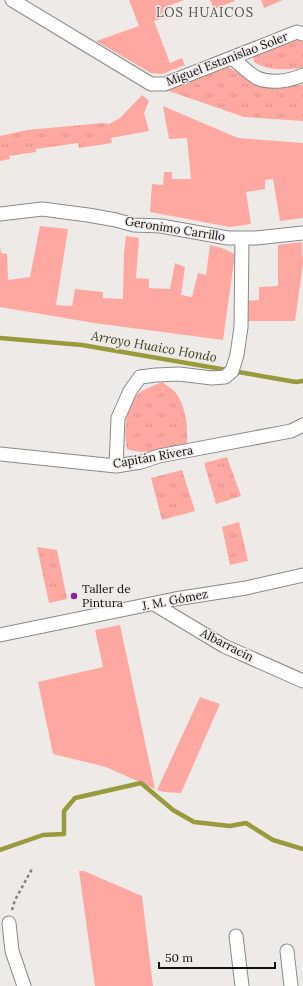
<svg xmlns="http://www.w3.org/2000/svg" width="303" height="986" font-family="Lora,serif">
<defs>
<pattern id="grass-tufts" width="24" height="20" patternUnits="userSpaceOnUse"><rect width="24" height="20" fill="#ffa8a1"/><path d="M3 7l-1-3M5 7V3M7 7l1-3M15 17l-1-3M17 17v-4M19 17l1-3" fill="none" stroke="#da908a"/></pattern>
</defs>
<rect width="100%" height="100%" fill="#edeae7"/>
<path fill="url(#grass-tufts)" d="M 299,39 L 303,39 L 303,67 L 301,68 C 285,70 269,71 254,62 L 253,56 Z
M 226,66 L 249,78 L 272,85 L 303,85 L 303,121 L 244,117 L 166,90 Z
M 103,123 L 109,124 L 112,143 L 79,148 L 78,143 L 36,149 L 36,152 L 9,156 L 10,159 L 0,161 L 0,136 L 27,130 Z
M 162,382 C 166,385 172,388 175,392 C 186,405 188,428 187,444 C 168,449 145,456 127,449 C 123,432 126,401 142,391 C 148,388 155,385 162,382 Z
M 227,457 L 241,496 L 216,504 L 204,463 Z
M 182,470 L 195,511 L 162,520 L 151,478 Z
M 239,522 L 248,561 L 230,565 L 222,527 Z
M 37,547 L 57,550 L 67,599 L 49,603 Z"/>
<path fill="#ffa8a1" d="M 129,0 L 184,0 L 163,8 L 166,17 L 154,21 L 170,63 L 182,58 L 185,65 L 162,74 L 151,73 L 96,41 L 139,26 Z
M 210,0 L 234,0 L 235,1 L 214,9 Z
M 261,0 L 283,0 L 264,8 Z
M 142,95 L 149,101 L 144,113 L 149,131 L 111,138 L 109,124 L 120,118 Z
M 163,106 L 238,138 L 303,143 L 303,218 L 280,221 L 273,179 L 265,180 L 265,189 L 246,192 L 251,224 L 230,227 L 150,212 L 152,184 L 163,185 L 164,172 L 172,172 L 172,179 L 191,179 L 187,138 L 169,139 Z
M 40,226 L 68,229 L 56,305 L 72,306 L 75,289 L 103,292 L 103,298 L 123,299 L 124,254 L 126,236 L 139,238 L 136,278 L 149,279 L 149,288 L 170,289 L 175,263 L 185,267 L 181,295 L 192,297 L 198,273 L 206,275 L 210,245 L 222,248 L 235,254 L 223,340 L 94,323 L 0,307 L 0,245 L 1,253 L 7,254 L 8,280 L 30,277 Z
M 302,242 L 303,264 L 295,321 L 237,321 L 237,301 L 259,300 L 259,287 L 278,286 L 278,245 Z
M 120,625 L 155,789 L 106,767 L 53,754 L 38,682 L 103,667 L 95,630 Z
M 200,697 L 220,704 L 181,793 L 164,792 L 157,790 Z
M 79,871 L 84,871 L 142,896 L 153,986 L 95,986 Z"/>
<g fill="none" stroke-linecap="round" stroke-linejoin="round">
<path stroke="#989b3c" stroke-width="4.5" d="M 0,338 L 82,345 L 296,382 L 303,381
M 0,850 L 43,835 L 64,834 L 64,811 L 75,798 L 141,783 L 173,810 L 194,822 L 230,826 L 246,823 L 273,840 L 303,849"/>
<g stroke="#8b8986" stroke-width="15">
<path id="street" d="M 12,0 L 151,84 L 165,84 L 297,32 L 303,34
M 232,58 C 240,64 248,73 257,78 C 271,84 290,81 303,75
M 0,214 L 42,209 L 88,215 L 116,220 L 134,225 L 161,226 L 228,238 L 256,238 L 303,233
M 0,454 L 116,466 L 141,462 L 159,456 L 291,431 L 303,425
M 116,466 L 118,418 L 130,391 L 140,377 L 156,375 L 179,374 L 212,378 L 225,377 L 232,371 L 237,355 L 241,327 L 242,238
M 154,604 L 224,646 L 303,681
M 0,635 L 175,599 L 246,588 L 303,575
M 9,923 L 12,951 L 24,986
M 236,936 L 242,986
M 287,951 L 291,986"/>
</g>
<path stroke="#82807e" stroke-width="2.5" stroke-dasharray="3 3" stroke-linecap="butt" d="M 12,910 L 15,900 L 32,869"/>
<use href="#street" stroke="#fff" stroke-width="13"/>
</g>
<circle fill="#832794" stroke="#edeae7" stroke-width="1.5" cx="74" cy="596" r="4"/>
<g text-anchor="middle" stroke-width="3" stroke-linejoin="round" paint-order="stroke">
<g font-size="12" fill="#121110" stroke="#edeae7">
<text transform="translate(227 59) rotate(-21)" y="4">Miguel Estanislao Soler</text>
<text transform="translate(175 229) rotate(9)" y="4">Geronimo Carrillo</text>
<text transform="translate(153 457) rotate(-10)" y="4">Capitán Rivera</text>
<text transform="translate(175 600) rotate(-11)" y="4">J. M. Gómez</text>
<text transform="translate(227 645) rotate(27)" y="4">Albarracín</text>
</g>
<g font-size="12" fill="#121110" stroke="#edeae7" text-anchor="start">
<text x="82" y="593">Taller de<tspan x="82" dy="14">Pintura</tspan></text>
</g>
<g font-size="13" letter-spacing="1" fill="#54524f" stroke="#edeae7">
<text x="205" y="17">LOS HUAICOS</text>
</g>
<g font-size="13" font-style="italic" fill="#3f4019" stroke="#edeae7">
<text transform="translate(154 346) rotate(10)" y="5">Arroyo Huaico Hondo</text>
</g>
</g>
<path d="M159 962v6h116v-6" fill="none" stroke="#121110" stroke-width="2"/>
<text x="165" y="962" font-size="12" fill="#121110" stroke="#edeae7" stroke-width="3" paint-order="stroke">50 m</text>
</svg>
